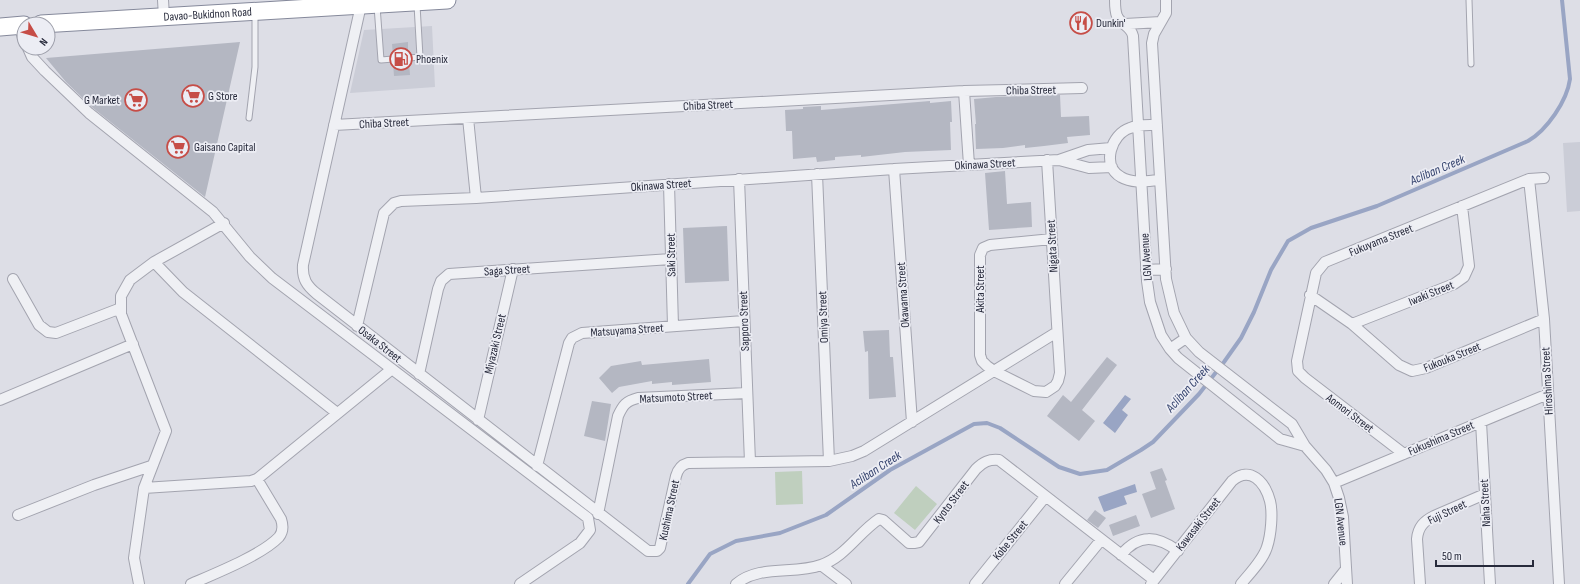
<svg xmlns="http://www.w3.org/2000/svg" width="1580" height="584" font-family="'Sofia Sans Condensed',sans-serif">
<rect width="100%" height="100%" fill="#dddee6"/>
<path fill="#cbcdd7" d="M 432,26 L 435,87 L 350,93 L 364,30 Z
M 1580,142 L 1580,211 L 1567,212 L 1563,143 Z"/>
<path fill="#bfcfbe" d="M 802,471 L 803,504 L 776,505 L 775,472 Z
M 916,486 L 937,504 L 915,530 L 894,513 Z"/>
<path fill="#99a5c4" d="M 1125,395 L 1131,399 L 1122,410 L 1128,415 L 1115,433 L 1103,423 Z
M 1135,484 L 1137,492 L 1124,496 L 1127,504 L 1104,512 L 1098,497 Z"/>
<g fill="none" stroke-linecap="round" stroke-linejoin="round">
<path stroke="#99a5c4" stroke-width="4" d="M 688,584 L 710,554 L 736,541 L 780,533 L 826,515 L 890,470 L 974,424 L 987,423 L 1000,428 L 1059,467 L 1080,474 L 1107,470 L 1141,450 L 1153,442 L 1199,394 L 1224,362 L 1241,338 L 1254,312 L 1271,270 L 1288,241 L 1311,228 L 1377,206 L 1528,141 C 1547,130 1567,101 1570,79 L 1562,0"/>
</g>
<path fill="#b4b7c2" d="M 1076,13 L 1092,21 L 1086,33 L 1070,25 Z
M 240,42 L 205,197 L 93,108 L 66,82 L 46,58 Z
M 408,42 L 408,54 L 405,58 L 406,61 L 409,62 L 410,75 L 394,76 L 393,63 L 397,59 L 396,56 L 393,55 L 392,44 Z
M 1060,95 L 1061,117 L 1089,116 L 1090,135 L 1067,137 L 1068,143 L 1044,146 L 1025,148 L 1025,145 L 1003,148 L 976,149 L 975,124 L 976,124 L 974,99 L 996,97 Z
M 930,101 L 930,103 L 951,101 L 952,122 L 950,122 L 951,150 L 905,152 L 861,157 L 861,155 L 835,157 L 835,160 L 817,162 L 816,157 L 793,159 L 792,131 L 786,131 L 785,110 L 803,109 L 803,107 L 821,106 L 821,110 Z
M 1005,171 L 1007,204 L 1031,202 L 1032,227 L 989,230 L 985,173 Z
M 727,226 L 729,281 L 685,283 L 683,228 Z
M 889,330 L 890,357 L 893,357 L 896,397 L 869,399 L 868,351 L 865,352 L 863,331 Z
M 1107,357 L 1117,365 L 1082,410 L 1095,421 L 1079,441 L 1047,416 L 1063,395 L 1071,402 Z
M 709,359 L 711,382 L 672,385 L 672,382 L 652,384 L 652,381 L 619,387 L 612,393 L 599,378 L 611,366 L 641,361 L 642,365 Z
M 592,401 L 611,404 L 605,441 L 584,436 Z
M 1162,468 L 1167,480 L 1165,481 L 1175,509 L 1151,518 L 1142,494 L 1156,489 L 1150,472 Z
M 1095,510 L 1106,518 L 1098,528 L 1087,520 Z
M 1136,515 L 1140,526 L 1113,536 L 1109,525 Z"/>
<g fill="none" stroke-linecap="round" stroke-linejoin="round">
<g stroke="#a3a4af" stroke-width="7">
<path id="service" d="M 1469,0 L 1471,64
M 377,6 L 381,60 L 393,59
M 409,58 L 420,57 L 417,5
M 249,118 L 255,67 L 255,13"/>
</g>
<g stroke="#a3a4af" stroke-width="12">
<path id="minor" d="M 163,0 L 164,17
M 1115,0 C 1115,6 1115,11 1117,16 C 1121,25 1131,26 1133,36 L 1147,281 L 1150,302 L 1161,335 L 1170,349 L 1178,358 L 1280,439 L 1305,446
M 1166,0 L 1166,13 L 1154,34 L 1152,43 L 1166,279 L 1174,313 L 1186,338 L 1199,352 L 1292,424 L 1305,446 L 1326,470 L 1334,483 L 1339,498 L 1343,517 L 1347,584
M 361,5 L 303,265 C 302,279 307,286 317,294 L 648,551 L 657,551 L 660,548 L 676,476 C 678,469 681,465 688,463 L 829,461 L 852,456 L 864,451 L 1057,332
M 1125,24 L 1161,22
M 19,25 L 24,41
M 28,48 L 32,57 L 45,71 L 89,113 L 213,212 L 250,257 L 272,278 L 588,518 L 590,530 L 580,543 L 520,584
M 964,91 L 969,165
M 468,118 L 476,198
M 334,125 L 964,91 L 1082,88
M 1157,125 C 1148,125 1138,124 1130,128 C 1111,134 1101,166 1121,177 C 1133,184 1147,181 1160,180
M 1047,160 L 1060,373 L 1058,381 L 1055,386 L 1046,392 L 1034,391 L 994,371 L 987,366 L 982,361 L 980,355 L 980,255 L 983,248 L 990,245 L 1052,239
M 1059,160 L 1089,168 L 1112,167
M 894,169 L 912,422
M 817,174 L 829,461
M 739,179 L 750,462
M 1529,179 L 1544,319 L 1559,584
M 669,184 L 673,326
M 154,262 L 183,292 L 337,413
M 1146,270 L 1166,269
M 13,279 L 39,325 L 48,332 L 56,333 L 121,308
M 1310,295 L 1352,324 L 1399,365 L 1412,371 L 1426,368 L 1544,319
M 1352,324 L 1454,284 L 1464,277 L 1469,266 L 1462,206
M 357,326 L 384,213 L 394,203 L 401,201 L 476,198 L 894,169 L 1059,160 L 1088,150 L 1111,148
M 1170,349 L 1186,338
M 419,374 L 438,289 L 441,281 L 449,274 L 671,259
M 0,400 L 133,344
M 478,420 L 513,269
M 1481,422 L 1490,584
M 1404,454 L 1305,378 L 1298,371 L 1297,361 L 1316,273 L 1325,262 L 1529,179 L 1544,178
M 537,466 L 569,343 L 572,338 L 582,333 L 744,321
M 1334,483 L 1548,394
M 144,488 L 251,481 L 257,479 L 392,369
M 598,514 L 618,416 C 623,405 626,401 638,398 L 747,393
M 18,515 L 94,485 L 151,466
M 1121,555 C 1139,533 1157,536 1178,551
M 821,565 L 846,584
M 139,584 L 134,558 L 144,488 L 166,431 L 121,314 L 121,296 L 130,280 L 154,262 L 224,223
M 191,584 C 214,574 262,555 279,537 C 283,532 283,525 281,519 L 257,479
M 736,584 C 760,564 794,575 821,565 C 845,557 859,532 879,519 L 883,520 L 909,543 L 914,543 L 919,542 L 976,469 C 983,462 989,459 999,460 L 1154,580
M 975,584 L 1045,497
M 1065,584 L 1101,540
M 1151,584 L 1232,481 C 1250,465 1265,482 1270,501 C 1273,513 1271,535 1267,547 C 1263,560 1250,573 1241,584
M 1334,584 L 1346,569
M 1420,584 L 1417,539 C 1418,527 1424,521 1434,516 L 1485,494"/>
</g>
<g stroke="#85899b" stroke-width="19">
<g id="trunk">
<path id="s1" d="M 41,24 L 447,0"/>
<path d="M 0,27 L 24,25"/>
</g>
</g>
<use href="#service" stroke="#eff0f4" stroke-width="5"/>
<use href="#minor" stroke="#eff0f4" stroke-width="10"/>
<use href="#trunk" stroke="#fff" stroke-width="17"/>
</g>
<defs>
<g id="restaurant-ring" transform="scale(1.15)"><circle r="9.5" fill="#ecedf4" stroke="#c64d47" stroke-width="1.5"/><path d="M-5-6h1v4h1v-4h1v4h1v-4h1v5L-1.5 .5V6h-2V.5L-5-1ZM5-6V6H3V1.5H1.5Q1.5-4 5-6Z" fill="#c64d47"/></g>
<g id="fuel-ring" transform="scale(1.15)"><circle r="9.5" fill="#ecedf4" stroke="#c64d47" stroke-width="1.5"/><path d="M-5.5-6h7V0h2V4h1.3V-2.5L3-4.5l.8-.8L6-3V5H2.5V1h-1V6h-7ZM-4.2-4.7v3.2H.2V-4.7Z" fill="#c64d47"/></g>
<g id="supermarket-ring" transform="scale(1.15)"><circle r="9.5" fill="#ecedf4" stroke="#c64d47" stroke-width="1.5"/><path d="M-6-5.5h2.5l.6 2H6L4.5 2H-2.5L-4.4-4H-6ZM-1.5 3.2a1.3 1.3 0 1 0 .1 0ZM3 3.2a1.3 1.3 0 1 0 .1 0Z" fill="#c64d47"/></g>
</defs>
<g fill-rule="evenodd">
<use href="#restaurant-ring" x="1081" y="23"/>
<use href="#fuel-ring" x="401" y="59"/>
<use href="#supermarket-ring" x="193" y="96"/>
<use href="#supermarket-ring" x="136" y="100"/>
<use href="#supermarket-ring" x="178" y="147"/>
</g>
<g text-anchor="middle" stroke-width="3.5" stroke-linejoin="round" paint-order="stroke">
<g font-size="12" fill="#272a3b" stroke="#ecedf4">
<text dy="4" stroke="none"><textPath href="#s1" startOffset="167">Davao-Bukidnon Road</textPath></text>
<text transform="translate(1031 90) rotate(-1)" y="4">Chiba Street</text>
<text transform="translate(708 105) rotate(-3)" y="4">Chiba Street</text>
<text transform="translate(384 123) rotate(-3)" y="4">Chiba Street</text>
<text transform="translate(985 164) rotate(-3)" y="4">Okinawa Street</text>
<text transform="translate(661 185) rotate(-4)" y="4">Okinawa Street</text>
<text transform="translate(1381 240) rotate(-22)" y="4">Fukuyama Street</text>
<text transform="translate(1052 246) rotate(-93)" y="4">Nigata Street</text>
<text transform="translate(671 255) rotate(-91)" y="4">Saki Street</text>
<text transform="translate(1146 257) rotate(-94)" y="4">LGN Avenue</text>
<text transform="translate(507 270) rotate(-4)" y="4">Saga Street</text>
<text transform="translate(980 289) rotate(-90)" y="4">Akita Street</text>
<text transform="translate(1431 293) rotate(-22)" y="4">Iwaki Street</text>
<text transform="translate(903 295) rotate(-94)" y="4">Okawama Street</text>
<text transform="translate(823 317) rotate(-92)" y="4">Omiya Street</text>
<text transform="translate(744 321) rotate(-92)" y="4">Sapporo Street</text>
<text transform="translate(627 330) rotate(-4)" y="4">Matsuyama Street</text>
<text transform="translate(380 344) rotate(38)" y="4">Osaka Street</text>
<text transform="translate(495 344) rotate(-77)" y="4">Miyazaki Street</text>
<text transform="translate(1452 357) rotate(-22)" y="4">Fukouka Street</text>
<text transform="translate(1547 381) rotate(-93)" y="4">Hiroshima Street</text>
<text transform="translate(676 397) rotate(-3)" y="4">Matsumoto Street</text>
<text transform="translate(1350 413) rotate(37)" y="4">Aomori Street</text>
<text transform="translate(1441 438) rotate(-23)" y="4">Fukushima Street</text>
<text transform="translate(951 502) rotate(-53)" y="4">Kyoto Street</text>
<text transform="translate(1485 503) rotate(-93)" y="4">Naha Street</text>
<text transform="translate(669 510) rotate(-78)" y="4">Kushima Street</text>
<text transform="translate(1447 512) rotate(-26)" y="4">Fuji Street</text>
<text transform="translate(1341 522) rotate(83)" y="4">LGN Avenue</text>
<text transform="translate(1198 524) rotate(-52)" y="4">Kawasaki Street</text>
<text transform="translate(1010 540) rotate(-51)" y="4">Kobe Street</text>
</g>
<g font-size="12" fill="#272a3b" stroke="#ecedf4" text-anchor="start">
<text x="1096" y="27">Dunkin'</text>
<text x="416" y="63">Phoenix</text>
<text x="208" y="100">G Store</text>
<text x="120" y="104" text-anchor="end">G Market</text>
<text x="194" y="151">Gaisano Capital</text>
</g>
<g font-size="13" font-style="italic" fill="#34426d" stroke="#ecedf4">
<text transform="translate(1437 169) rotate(-23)" y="5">Acliban Creek</text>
<text transform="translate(1187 388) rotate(-48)" y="5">Acliban Creek</text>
<text transform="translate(875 469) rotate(-33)" y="5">Acliban Creek</text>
</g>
</g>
<g transform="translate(36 36) rotate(128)"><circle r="19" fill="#ecedf4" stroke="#9d9faa"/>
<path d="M0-3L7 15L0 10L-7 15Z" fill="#c64d47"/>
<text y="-6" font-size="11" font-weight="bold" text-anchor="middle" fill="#272a3b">N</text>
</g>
<path d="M1436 560v6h97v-6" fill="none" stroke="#272a3b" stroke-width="2"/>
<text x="1442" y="560" font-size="12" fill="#272a3b" stroke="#ecedf4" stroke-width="3" paint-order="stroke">50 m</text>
</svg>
